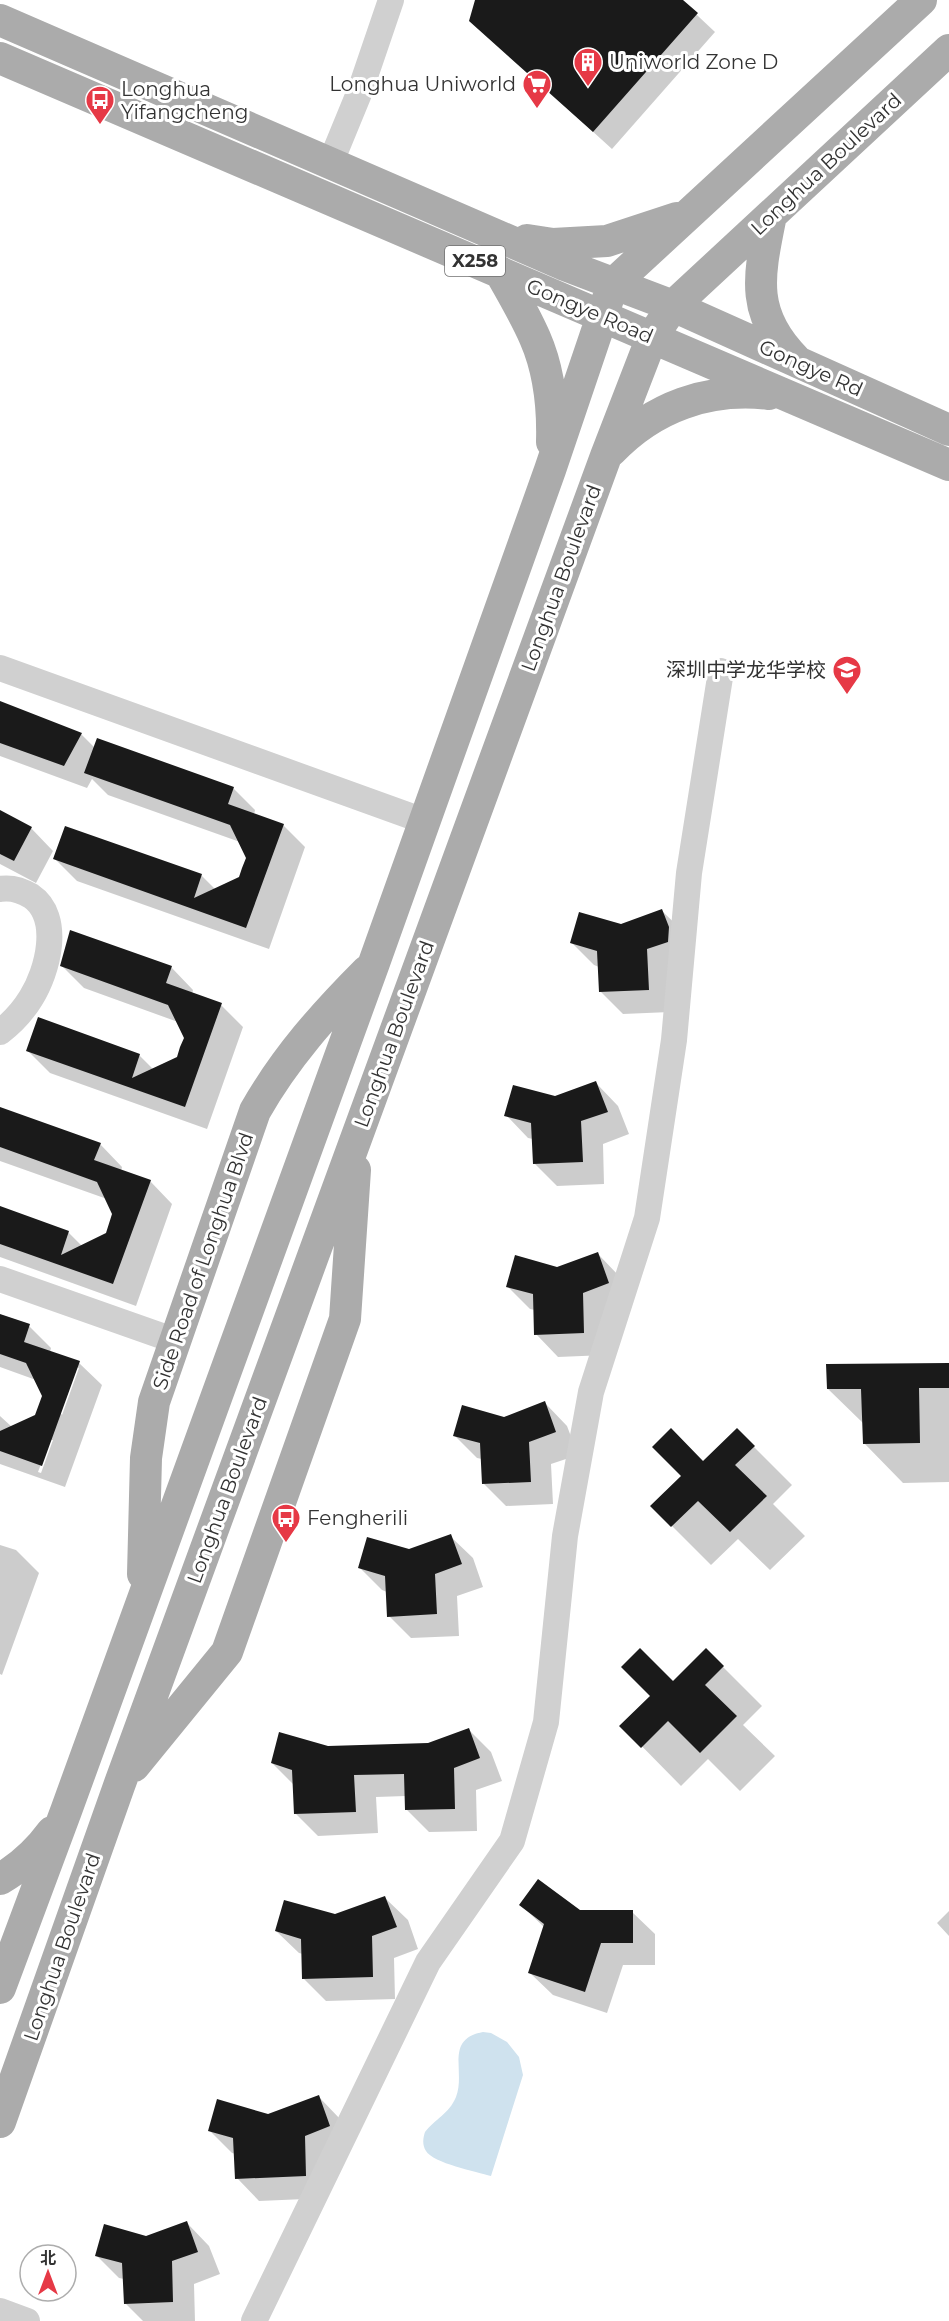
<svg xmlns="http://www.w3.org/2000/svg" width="949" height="2321" font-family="Montserrat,'Noto Sans SC',sans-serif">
<rect width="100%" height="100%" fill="#fff"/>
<path fill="#cfe2ee" d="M 483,2032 L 491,2033 L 507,2042 L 519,2057 L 523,2075 L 491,2176 C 477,2172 433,2163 426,2151 C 422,2145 423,2138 425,2132 C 435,2119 449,2114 456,2097 C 466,2072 444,2039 483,2032 Z"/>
<path fill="#0003" fill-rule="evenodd" d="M 476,0 L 681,0 L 715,32 L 612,149 L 471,21 Z
M 0,703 L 81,734 L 95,748 L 233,788 L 255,810 L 254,815 L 283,825 L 305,847 L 269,949 L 77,881 L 55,859 L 201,875 L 216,890 L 240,878 L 247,858 L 240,842 L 108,795 L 92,779 L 87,788 L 0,756 Z
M 0,812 L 31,828 L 53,851 L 36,883 L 0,864 Z
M 662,911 L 685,933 L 670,1012 L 623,1014 L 600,991 L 599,967 L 594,965 L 572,943 Z
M 62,966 L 171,967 L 193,990 L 192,994 L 221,1005 L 243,1027 L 207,1129 L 50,1073 L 28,1051 L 139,1055 L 153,1069 L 178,1058 L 185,1038 L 178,1022 L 84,988 Z
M 596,1083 L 618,1106 L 629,1134 L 603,1144 L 604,1184 L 557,1186 L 534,1163 L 533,1139 L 528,1138 L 506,1115 Z
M 0,1109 L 100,1144 L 122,1167 L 121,1171 L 150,1181 L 172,1204 L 136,1306 L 0,1257 L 0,1208 L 68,1232 L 82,1246 L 107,1234 L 114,1214 L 107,1199 L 0,1161 Z
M 598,1254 L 620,1277 L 606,1355 L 558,1357 L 536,1334 L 535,1310 L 530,1309 L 507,1286 Z
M 0,1315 L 29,1326 L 51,1348 L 50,1352 L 79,1363 L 102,1385 L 65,1487 L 0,1464 L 0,1416 L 12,1427 L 36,1416 L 43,1396 L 36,1380 L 0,1367 ZM 76,1367 L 79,1368 L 62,1415 L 60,1412 ZM 50,1440 L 53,1440 L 41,1473 L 38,1472 Z
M 949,1364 L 949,1482 L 903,1483 L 864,1443 L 864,1424 L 828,1389 Z
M 545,1403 L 567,1426 L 578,1455 L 551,1464 L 553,1504 L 506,1506 L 483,1483 L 482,1459 L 477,1458 L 454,1435 Z
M 737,1430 L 792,1485 L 773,1504 L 805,1536 L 770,1570 L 738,1539 L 711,1565 L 652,1506 L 703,1463 Z
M 450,1536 L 473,1558 L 483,1587 L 457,1596 L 459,1636 L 411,1638 L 389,1616 L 387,1592 L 382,1590 L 360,1568 Z
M 0,1545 L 16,1550 L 39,1573 L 2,1675 L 0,1674 Z
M 706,1650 L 762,1706 L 743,1725 L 775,1756 L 740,1791 L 708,1759 L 681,1786 L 622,1726 L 673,1683 Z
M 469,1730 L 491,1752 L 502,1781 L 476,1790 L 477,1831 L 429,1832 L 407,1810 L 406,1796 L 376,1797 L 378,1833 L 318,1836 L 295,1813 L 294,1785 L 272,1763 L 328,1748 L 428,1744 Z
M 385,1898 L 408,1920 L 418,1949 L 394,1958 L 395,1999 L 326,2001 L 304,1979 L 303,1954 L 299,1953 L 276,1931 L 335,1916 Z
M 521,1905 L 580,1912 L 632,1912 L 655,1934 L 655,1965 L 623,1965 L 607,2013 L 553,1995 L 530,1973 L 545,1928 Z
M 949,1911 L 949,1936 L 937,1923 Z
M 319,2097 L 341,2120 L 327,2158 L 328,2198 L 259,2201 L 237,2178 L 236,2154 L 232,2153 L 209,2130 L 268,2115 Z
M 187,2223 L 209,2246 L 220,2274 L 194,2284 L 195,2321 L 143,2321 L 125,2303 L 124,2279 L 119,2278 L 96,2255 Z"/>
<path fill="#1a1a1a" d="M 475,0 L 683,0 L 698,13 L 593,132 L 469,21 Z
M 0,701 L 82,733 L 64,766 L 0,743 Z
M 97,738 L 234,787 L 228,804 L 284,824 L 246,928 L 53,859 L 65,826 L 202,874 L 194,898 L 239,877 L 242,868 L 246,858 L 230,825 L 84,773 Z
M 0,810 L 32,827 L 14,861 L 0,854 Z
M 662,909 L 669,927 L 668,942 L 647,949 L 649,990 L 599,992 L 597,951 L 570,943 L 579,912 L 621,924 Z
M 70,930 L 172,966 L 166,983 L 222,1003 L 185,1107 L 26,1051 L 38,1017 L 140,1054 L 132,1078 L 177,1057 L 180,1047 L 184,1038 L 168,1005 L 60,966 Z
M 596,1081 L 608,1112 L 581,1121 L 583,1162 L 533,1164 L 531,1123 L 504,1116 L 513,1085 L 555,1096 Z
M 0,1107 L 101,1143 L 94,1160 L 151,1180 L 113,1284 L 0,1244 L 0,1206 L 69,1231 L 61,1255 L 106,1233 L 112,1214 L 97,1182 L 0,1147 Z
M 598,1252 L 609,1283 L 583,1293 L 584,1333 L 534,1335 L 533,1294 L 506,1287 L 515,1255 L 557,1267 Z
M 0,1314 L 30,1324 L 24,1342 L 80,1361 L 42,1466 L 0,1451 L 0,1431 L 35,1415 L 42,1396 L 26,1363 L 0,1354 Z
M 949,1363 L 949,1388 L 919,1388 L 920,1443 L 863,1444 L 861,1389 L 827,1389 L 826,1364 Z
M 545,1401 L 556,1432 L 529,1442 L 531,1482 L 482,1484 L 480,1443 L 453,1436 L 462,1405 L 504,1417 Z
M 671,1428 L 703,1461 L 737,1428 L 755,1446 L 735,1465 L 767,1496 L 730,1532 L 698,1501 L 671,1527 L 650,1506 L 681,1476 L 652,1447 Z
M 451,1534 L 462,1564 L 435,1574 L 437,1614 L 387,1617 L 385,1576 L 358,1568 L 367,1537 L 409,1549 Z
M 640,1648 L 673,1681 L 706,1648 L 724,1666 L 705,1685 L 737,1716 L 700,1753 L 668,1721 L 641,1748 L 619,1726 L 650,1696 L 621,1667 Z
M 469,1728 L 480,1758 L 454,1768 L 455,1809 L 405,1810 L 404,1774 L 354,1775 L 356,1812 L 294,1814 L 292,1770 L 271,1763 L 279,1732 L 328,1746 L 428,1743 Z
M 538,1879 L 580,1910 L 633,1910 L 633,1943 L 601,1943 L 585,1992 L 528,1973 L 544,1924 L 519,1905 Z
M 385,1896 L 397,1927 L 372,1936 L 373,1977 L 302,1979 L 301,1939 L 275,1931 L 284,1900 L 335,1914 Z
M 319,2095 L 330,2126 L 305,2136 L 306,2176 L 235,2179 L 233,2138 L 208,2131 L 217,2099 L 268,2114 Z
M 187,2221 L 198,2252 L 172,2261 L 173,2302 L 124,2304 L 122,2263 L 95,2256 L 104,2224 L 146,2236 Z"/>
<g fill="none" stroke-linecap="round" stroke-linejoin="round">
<path stroke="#d0d0d0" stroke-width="26" d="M 330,164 L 360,91 L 391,0
M 0,668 L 424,821
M 0,889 C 11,887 21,890 31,896 C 62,917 48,971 31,998 C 23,1011 12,1023 0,1032
M 0,1279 L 176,1341
M 0,2311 L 27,2321
M 254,2321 L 428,1962 L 512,1841 L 546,1722 L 565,1536 L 591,1392 L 647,1218 L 674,1040 L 689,873 L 721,671"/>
<path stroke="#ababab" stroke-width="32" d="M 0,20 L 565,265 L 673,306 L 949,430
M 0,58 L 949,465
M 771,215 C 759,275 749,313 796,360
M 527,240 L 553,244 L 607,241 L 677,218
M 500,272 C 512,293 525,315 535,338 C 549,370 553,407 552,442
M 611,451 C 653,407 708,387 769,394
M 143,1574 L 146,1458 L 154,1402 L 255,1111 C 285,1058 324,1014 367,971
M 134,1766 L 227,1652 L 345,1319 L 355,1170
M 0,1879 C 21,1867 38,1851 52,1832
M 0,1988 L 66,1811 L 374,963 L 550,470 L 613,284 L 921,0
M 0,2122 L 119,1786 L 606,456 L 652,337 L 673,306 L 949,50"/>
</g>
<defs>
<g id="building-pin" transform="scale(1.5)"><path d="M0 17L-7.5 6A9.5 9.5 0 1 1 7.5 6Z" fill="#e63946" stroke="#fff"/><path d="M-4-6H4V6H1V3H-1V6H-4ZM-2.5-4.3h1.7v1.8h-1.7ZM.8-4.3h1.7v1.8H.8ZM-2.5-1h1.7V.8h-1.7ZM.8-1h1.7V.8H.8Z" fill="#fff"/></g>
<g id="supermarket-pin" transform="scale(1.5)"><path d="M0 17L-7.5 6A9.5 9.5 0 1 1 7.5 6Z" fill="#e63946" stroke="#fff"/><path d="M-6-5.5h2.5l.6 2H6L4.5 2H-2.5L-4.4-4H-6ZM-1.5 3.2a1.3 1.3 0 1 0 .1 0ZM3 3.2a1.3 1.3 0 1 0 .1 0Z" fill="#fff"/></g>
<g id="bus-pin" transform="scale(1.5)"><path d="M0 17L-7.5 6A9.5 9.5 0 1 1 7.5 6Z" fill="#e63946" stroke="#fff"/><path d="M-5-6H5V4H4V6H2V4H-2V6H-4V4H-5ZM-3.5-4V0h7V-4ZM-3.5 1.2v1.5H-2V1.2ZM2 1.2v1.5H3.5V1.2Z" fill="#fff"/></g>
<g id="school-pin" transform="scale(1.5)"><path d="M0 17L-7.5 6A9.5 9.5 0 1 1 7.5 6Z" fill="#e63946" stroke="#fff"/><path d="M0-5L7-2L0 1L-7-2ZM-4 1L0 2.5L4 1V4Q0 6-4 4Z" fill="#fff"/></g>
</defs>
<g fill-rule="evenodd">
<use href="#building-pin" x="588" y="62"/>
<use href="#supermarket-pin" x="537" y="84"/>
<use href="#bus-pin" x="100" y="100"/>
<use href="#school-pin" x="847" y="670"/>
<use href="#bus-pin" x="286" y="1518"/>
</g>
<g text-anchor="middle" stroke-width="6" stroke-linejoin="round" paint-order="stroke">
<rect fill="#fff" stroke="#707070" stroke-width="1.5" x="445" y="246" width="60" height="30" rx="4.5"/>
<g font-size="18" font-weight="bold" fill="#333">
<text x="475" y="267">X258</text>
</g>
<g font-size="20" fill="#333" stroke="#fff" text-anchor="start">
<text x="609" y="69">Uniworld Zone D</text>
<text x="516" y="91" text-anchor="end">Longhua Uniworld</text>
<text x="121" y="96">Longhua<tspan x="121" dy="23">Yifangcheng</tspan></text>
<text x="826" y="677" text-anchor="end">深圳中学龙华学校</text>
<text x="307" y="1525">Fengherili</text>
</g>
<g font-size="20" fill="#333" stroke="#fff">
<text transform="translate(826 164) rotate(-43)" y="7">Longhua Boulevard</text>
<text transform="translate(590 311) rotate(23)" y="7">Gongye Road</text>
<text transform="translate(811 368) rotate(24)" y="7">Gongye Rd</text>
<text transform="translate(561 578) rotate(-70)" y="7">Longhua Boulevard</text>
<text transform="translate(394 1034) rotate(-70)" y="7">Longhua Boulevard</text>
<text transform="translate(203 1261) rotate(-71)" y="7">Side Road of Longhua Blvd</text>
<text transform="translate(227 1490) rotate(-70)" y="7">Longhua Boulevard</text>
<text transform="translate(62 1947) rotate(-71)" y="7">Longhua Boulevard</text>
</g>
</g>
<g transform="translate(48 2273)"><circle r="28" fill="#ffffff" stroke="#adadad" stroke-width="1.5"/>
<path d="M0-4.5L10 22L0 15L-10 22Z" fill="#e63946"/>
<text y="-9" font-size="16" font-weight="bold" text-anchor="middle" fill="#333333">北</text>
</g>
</svg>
